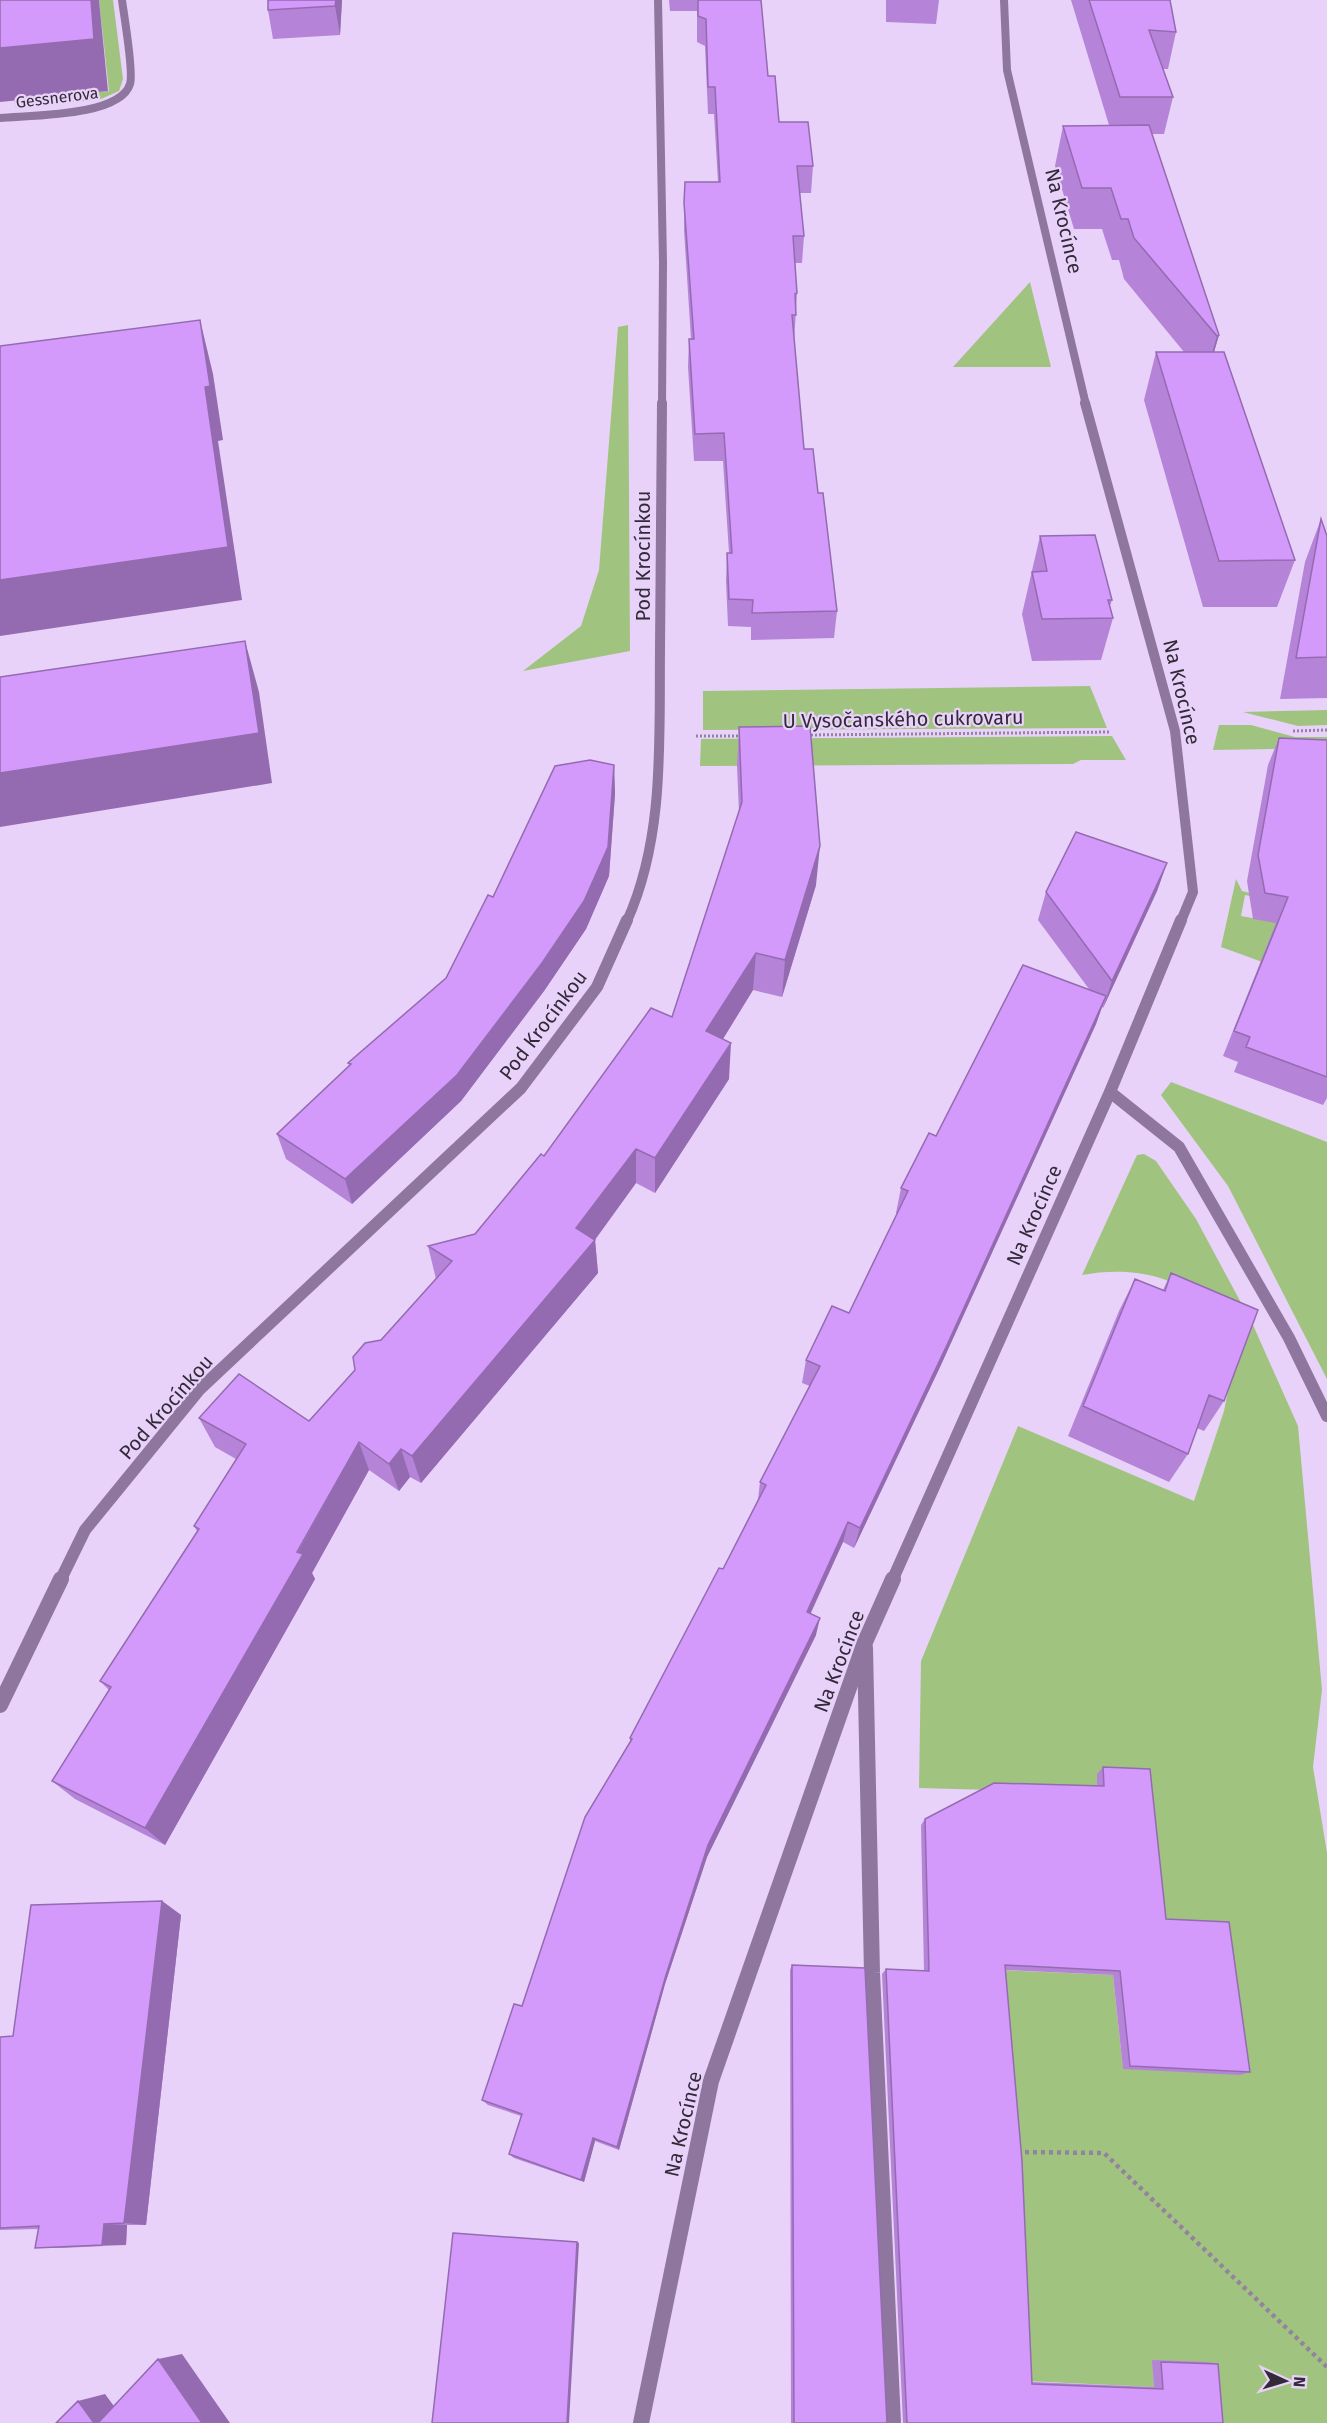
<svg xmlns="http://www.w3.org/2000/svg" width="1327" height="2423" font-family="'Fira Sans',sans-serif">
<rect width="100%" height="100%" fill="#e8d2f9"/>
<path fill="#a0c47f" d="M 99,0 L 113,0 L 123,79 L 119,91 L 101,99 L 16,108 L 14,101 L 109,91 Z
M 1030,282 L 1051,367 L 953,367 Z
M 628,325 L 630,651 L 523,671 L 581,626 L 599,570 L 618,327 Z
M 1090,686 L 1107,728 L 703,730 L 703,691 Z
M 1327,710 L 1327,725 L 1298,726 L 1243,712 Z
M 1219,725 L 1251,725 L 1295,737 L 1327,737 L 1327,748 L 1213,750 Z
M 1112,736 L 1126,760 L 1081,760 L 1073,764 L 700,766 L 701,739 Z
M 1236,879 L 1242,891 L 1282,901 L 1282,903 L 1245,895 L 1241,916 L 1281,923 L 1284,970 L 1221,947 Z
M 1171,1082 L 1327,1142 L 1327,1379 L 1228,1186 L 1161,1095 Z
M 1144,1154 L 1156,1161 L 1196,1219 L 1253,1325 L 1298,1426 L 1322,1690 L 1313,1767 L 1327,1853 L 1327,2423 L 1214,2423 L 1153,2360 L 1154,2387 L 1025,2381 L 1000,1970 L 1113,1975 L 1123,2069 L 1117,1922 L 1097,1774 L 1098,1793 L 919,1788 L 921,1661 L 1018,1426 L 1194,1501 L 1224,1411 L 1238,1341 C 1223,1326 1209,1308 1193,1295 C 1162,1271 1119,1268 1082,1275 L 1137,1155 Z"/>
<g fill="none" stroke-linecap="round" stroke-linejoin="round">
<path stroke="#93839f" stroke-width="3" stroke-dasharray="2 2" stroke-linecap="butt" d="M 1293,731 L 1327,730
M 807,735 L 1110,732
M 696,736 L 743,736"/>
<path stroke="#93839f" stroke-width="4.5" stroke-dasharray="4 4" stroke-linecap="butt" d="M 1017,2152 L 1104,2153 L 1327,2367"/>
<path stroke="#8e769f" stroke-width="16" d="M 865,1648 L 872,1973 L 893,2423"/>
<path stroke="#8e769f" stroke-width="8" d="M 658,0 L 663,262 L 662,405
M 1004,0 L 1007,70 L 1086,405
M 0,118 C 29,115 120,117 130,84 C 134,72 124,16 122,0"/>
<path stroke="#8e769f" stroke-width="10" d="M 1085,403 L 1175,731 L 1193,892 L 1181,921
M 627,921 C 665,837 659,739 660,649 C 660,567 661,485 662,403"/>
<path stroke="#8e769f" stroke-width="12" d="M 1110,1092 L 1179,1147 L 1289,1338 L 1327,1416
M 60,1581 L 85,1530 L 200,1389 L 521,1088 L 597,987 L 627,920
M 892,1581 L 1110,1092 L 1181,920"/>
<path stroke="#8e769f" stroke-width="16" d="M 0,1705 L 61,1579
M 641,2423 L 711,2081 L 865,1642 L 893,1579"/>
</g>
<path fill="#b584d8" d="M 342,0 L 340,35 L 273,39 L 268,10 Z
M 669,0 L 761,0 L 768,76 L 779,122 L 813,166 L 811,193 L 800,193 L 804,236 L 802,263 L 795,263 L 797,293 L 794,343 L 804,449 L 818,493 L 837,611 L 834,638 L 751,640 L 751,627 L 728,626 L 726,581 L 727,553 L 729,553 L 723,461 L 694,461 L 688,367 L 689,339 L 691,339 L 684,230 L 685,182 L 718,182 L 714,114 L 708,114 L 705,46 L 697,42 L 697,11 L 670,11 Z
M 886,0 L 939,0 L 936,24 L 886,22 Z
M 1071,0 L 1170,0 L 1176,32 L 1168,69 L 1163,69 L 1173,97 L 1164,134 L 1152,134 L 1219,335 L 1214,352 L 1295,560 L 1277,607 L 1203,607 L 1144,400 L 1156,352 L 1184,352 L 1124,279 L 1119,260 L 1112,260 L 1102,229 L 1074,229 L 1055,166 L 1063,126 L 1109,125 Z
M 1321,519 L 1327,536 L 1327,698 L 1280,699 L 1305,562 Z
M 1040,536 L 1112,600 L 1110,606 L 1113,618 L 1101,660 L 1032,661 L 1022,614 Z
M 739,727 L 816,885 L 782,997 L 753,990 L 723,1039 L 729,1079 L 655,1193 L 636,1183 L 595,1240 L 598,1273 L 421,1483 L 410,1477 L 399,1491 L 369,1470 L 312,1573 L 315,1579 L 165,1845 L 75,1799 L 52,1781 L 109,1690 L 100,1681 L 197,1531 L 194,1526 L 236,1459 L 215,1447 L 199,1418 L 309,1421 L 436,1279 L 428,1246 L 475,1234 L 544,1156 L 672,1017 L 739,812 L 737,766 Z
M 1279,738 L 1327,740 L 1327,1098 L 1323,1105 L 1234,1072 L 1238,1062 L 1223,1056 L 1276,923 L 1253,919 L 1247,881 L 1268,765 Z
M 614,765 L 615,794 L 609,876 L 586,929 L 544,991 L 461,1101 L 352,1204 L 286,1159 L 277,1134 L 349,1066 L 348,1063 L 446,978 L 493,897 Z
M 1167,863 L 1157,891 L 1103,1008 L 1102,1007 L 1096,1024 L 940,1367 L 854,1548 L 843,1542 L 811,1613 L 816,1635 L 707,1857 L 665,1984 L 619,2150 L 595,2141 L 584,2182 L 514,2158 L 509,2154 L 521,2116 L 488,2105 L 482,2100 L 522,2006 L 630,1743 L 630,1738 L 723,1569 L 758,1500 L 760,1482 L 810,1386 L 802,1383 L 806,1360 L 849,1313 L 897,1214 L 896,1213 L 901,1188 L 936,1136 L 1089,989 L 1038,920 L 1046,892 Z
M 1171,1273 L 1224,1401 L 1204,1431 L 1197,1428 L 1188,1454 L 1169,1482 L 1068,1436 L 1119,1311 L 1135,1279 L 1163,1290 Z
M 1103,1767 L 1166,1919 L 1250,2072 L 1240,2075 L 1123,2069 L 1113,1975 L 1005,1970 L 1031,2382 L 1154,2387 L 1152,2360 L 1208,2362 L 1218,2364 L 1223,2423 L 903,2423 L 882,1974 L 886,1969 L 924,1971 L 921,1825 L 925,1819 L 1097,1786 L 1097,1774 Z
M 162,1901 L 181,1915 L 146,2225 L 127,2225 L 126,2245 L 62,2248 L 35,2248 L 38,2229 L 0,2230 L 0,2037 L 13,2036 Z
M 792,1965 L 887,2423 L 791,2423 L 790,1970 Z"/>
<path fill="#946bb0" d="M 91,0 L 99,0 L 108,91 L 0,102 L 0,48 Z
M 336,0 L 342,0 L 340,35 L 335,6 Z
M 200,320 L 213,374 L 223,440 L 218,441 L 242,600 L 0,636 L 0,580 L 205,387 Z
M 1219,335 L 1207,376 L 1205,377 L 1217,336 Z
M 245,641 L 259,692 L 272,783 L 0,827 L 0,773 Z
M 614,765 L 615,794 L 609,876 L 586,929 L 544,991 L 461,1101 L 352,1204 L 345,1179 Z
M 820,846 L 816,885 L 782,997 L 785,960 Z
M 1167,863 L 1157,891 L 1103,1008 L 1112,981 Z
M 756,953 L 753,990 L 705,1068 L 706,1031 Z
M 1106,996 L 1096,1024 L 940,1367 L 854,1548 L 860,1528 Z
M 731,1043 L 729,1079 L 655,1193 L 655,1158 Z
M 636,1149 L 636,1183 L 588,1249 L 595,1240 L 598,1273 L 421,1483 L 412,1456 L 576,1228 Z
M 359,1442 L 369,1470 L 312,1573 L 315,1579 L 165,1845 L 145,1828 Z
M 401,1449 L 410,1477 L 399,1491 L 389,1464 Z
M 848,1522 L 843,1542 L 803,1629 L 807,1612 Z
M 820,1618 L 816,1635 L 707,1857 L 665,1984 L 619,2150 L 617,2147 L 666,1975 L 708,1845 Z
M 162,1901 L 181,1915 L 146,2225 L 124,2223 Z
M 593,2138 L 595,2141 L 584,2182 L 581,2180 Z
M 104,2224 L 127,2225 L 126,2245 L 102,2245 Z
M 577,2242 L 579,2243 L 569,2423 L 567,2423 Z
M 182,2354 L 230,2423 L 202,2423 L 158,2359 Z
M 105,2394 L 122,2417 L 103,2423 L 94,2423 L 78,2401 Z"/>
<path fill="#d399fb" stroke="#946bb0" stroke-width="1.5" d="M 0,0 L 91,0 L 94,39 L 0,48 Z
M 268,0 L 336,0 L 335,6 L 268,10 Z
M 698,0 L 761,0 L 768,76 L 775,76 L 779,122 L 808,122 L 813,166 L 797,166 L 804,236 L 793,236 L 797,293 L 795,294 L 796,315 L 792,315 L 804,449 L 813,449 L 818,493 L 823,493 L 837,611 L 752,613 L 753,600 L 729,599 L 727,553 L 732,553 L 724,433 L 695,434 L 689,339 L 694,339 L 684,203 L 685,182 L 720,182 L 715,87 L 708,87 L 706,19 L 698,16 Z
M 1089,0 L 1170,0 L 1176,32 L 1149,30 L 1173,97 L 1120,97 Z
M 1149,125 L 1219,335 L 1217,336 L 1134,238 L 1128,219 L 1121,219 L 1111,188 L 1082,188 L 1063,126 Z
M 200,320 L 210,386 L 205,387 L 228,547 L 0,580 L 0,346 Z
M 1156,352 L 1224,352 L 1295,560 L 1219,561 Z
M 1321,519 L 1327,536 L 1327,657 L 1296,658 Z
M 1095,535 L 1112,600 L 1108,600 L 1113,618 L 1042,619 L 1032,572 L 1047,571 L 1040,536 Z
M 245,641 L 259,733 L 0,773 L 0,677 Z
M 810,726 L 820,846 L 785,960 L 756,953 L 706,1031 L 731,1043 L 655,1158 L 636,1149 L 576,1228 L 595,1240 L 412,1456 L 401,1449 L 389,1464 L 359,1442 L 297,1552 L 303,1554 L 145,1828 L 52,1781 L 111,1687 L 100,1681 L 199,1529 L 194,1526 L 246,1444 L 199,1418 L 239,1374 L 309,1421 L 355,1370 L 353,1357 L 365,1343 L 381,1340 L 452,1261 L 428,1246 L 475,1234 L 541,1154 L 544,1156 L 651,1008 L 672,1017 L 742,802 L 739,727 Z
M 1279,738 L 1327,740 L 1327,1077 L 1246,1047 L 1250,1037 L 1234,1031 L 1288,897 L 1265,893 L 1258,855 Z
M 590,760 L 614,765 L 608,847 L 584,901 L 542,963 L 457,1075 L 345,1179 L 277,1134 L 351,1064 L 348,1063 L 446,978 L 488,895 L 493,897 L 555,766 Z
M 1076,832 L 1167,863 L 1112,981 L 1046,892 Z
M 1023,965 L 1106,996 L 947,1345 L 860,1528 L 848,1522 L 807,1612 L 820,1618 L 708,1845 L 666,1975 L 617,2147 L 593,2138 L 581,2180 L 509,2154 L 522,2114 L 482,2100 L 514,2004 L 522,2006 L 585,1817 L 632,1739 L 630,1738 L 719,1568 L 723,1569 L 766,1485 L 760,1482 L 820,1366 L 806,1360 L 832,1306 L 849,1313 L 908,1191 L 901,1188 L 929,1133 L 936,1136 Z
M 1171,1273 L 1258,1310 L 1224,1401 L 1209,1395 L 1188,1454 L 1083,1406 L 1135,1279 L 1165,1291 Z
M 1103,1767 L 1150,1769 L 1166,1919 L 1229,1922 L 1250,2072 L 1130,2066 L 1120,1971 L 1005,1965 L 1022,2161 L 1032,2384 L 1163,2389 L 1161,2362 L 1218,2364 L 1223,2423 L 907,2423 L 886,1969 L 929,1971 L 925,1819 L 994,1783 L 1104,1786 Z
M 162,1901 L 124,2223 L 104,2224 L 102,2245 L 35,2248 L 39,2226 L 0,2228 L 0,2037 L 13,2036 L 31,1905 Z
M 792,1965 L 865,1968 L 887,2423 L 794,2423 Z
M 453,2233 L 577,2242 L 567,2423 L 432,2423 Z
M 158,2359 L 202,2423 L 98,2423 Z
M 78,2401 L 94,2423 L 56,2423 Z"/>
<g text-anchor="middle" stroke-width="4.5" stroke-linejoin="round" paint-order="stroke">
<g font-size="16" fill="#332a39" stroke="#e8d2f9">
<text transform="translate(57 97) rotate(-7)" y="6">Gessnerova</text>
</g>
<g font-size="20" fill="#332a39" stroke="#e8d2f9">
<text transform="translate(1064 221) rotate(77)" y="7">Na Krocínce</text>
<text transform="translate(643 556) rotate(-90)" y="7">Pod Krocínkou</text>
<text transform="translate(1182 692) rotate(77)" y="7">Na Krocínce</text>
<text transform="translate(903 719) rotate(-1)" y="7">U Vysočanského cukrovaru</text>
<text transform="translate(543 1025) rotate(-53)" y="7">Pod Krocínkou</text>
<text transform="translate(1034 1215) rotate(-66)" y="7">Na Krocínce</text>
<text transform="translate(166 1407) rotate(-49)" y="7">Pod Krocínkou</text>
<text transform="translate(839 1661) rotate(-69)" y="7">Na Krocínce</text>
<text transform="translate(683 2124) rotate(-77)" y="7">Na Krocínce</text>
</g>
</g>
<g transform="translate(1285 2381) rotate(94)" stroke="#e8d2f9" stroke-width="4.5" paint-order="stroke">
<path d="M0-4.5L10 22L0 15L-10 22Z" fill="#332a39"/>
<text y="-9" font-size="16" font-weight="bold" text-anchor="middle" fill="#332a39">N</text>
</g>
</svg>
